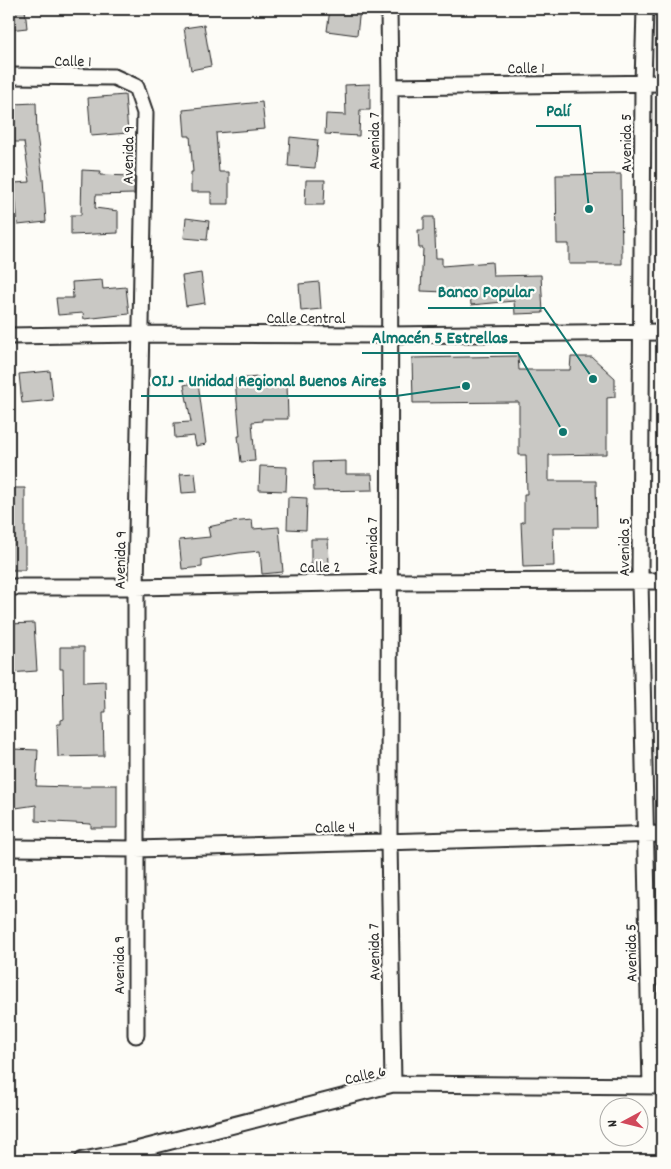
<svg xmlns="http://www.w3.org/2000/svg" width="671" height="1169" font-family="Dekko,sans-serif">
<rect width="100%" height="100%" fill="#fdfcf7"/>
<filter id="ink" filterUnits="userSpaceOnUse"><feTurbulence type="fractalNoise" baseFrequency=".02" numOctaves="2"/><feDisplacementMap in="SourceGraphic" scale="10" xChannelSelector="R" yChannelSelector="G"/><feConvolveMatrix kernelMatrix="1 2 1 2 8 2 1 2 1" color-interpolation-filters="sRGB"/></filter>
<g filter="url(#ink)">
<path fill="#c9c8c4" stroke="#2b2b2b" d="M 9,9 L 25,9 L 27,28 L 9,30 Z
M 330,9 L 360,9 L 357,35 L 327,31 Z
M 204,25 L 211,66 L 191,70 L 184,28 Z
M 370,84 L 370,110 L 360,110 L 359,136 L 325,134 L 326,114 L 346,115 L 345,85 Z
M 125,95 L 128,133 L 91,136 L 88,98 Z
M 262,102 L 265,129 L 216,133 L 219,172 L 229,172 L 229,204 L 211,204 L 211,192 L 191,192 L 191,172 L 193,172 L 190,136 L 185,136 L 183,110 Z
M 36,103 L 37,135 L 43,179 L 46,222 L 18,225 L 14,183 L 30,182 L 24,142 L 14,142 L 13,104 Z
M 290,137 L 318,140 L 315,168 L 288,166 Z
M 82,170 L 101,171 L 100,175 L 134,176 L 134,194 L 96,195 L 95,208 L 118,211 L 118,233 L 71,235 L 71,215 L 81,215 Z
M 621,174 L 622,264 L 569,264 L 569,244 L 557,244 L 556,175 Z
M 306,180 L 325,180 L 324,205 L 305,205 Z
M 424,217 L 434,217 L 436,258 L 442,258 L 442,266 L 492,262 L 493,276 L 541,275 L 543,313 L 515,314 L 514,301 L 471,305 L 470,293 L 421,291 L 423,248 L 419,248 L 418,230 L 424,230 Z
M 186,218 L 209,221 L 207,240 L 184,238 Z
M 201,273 L 205,303 L 186,306 L 182,276 Z
M 102,280 L 103,289 L 126,287 L 129,314 L 84,319 L 83,313 L 58,315 L 56,298 L 73,298 L 72,282 Z
M 319,282 L 321,309 L 301,311 L 299,284 Z
M 518,356 L 519,370 L 570,370 L 571,357 L 592,357 L 615,378 L 615,397 L 607,398 L 607,454 L 549,455 L 549,481 L 596,481 L 597,527 L 553,527 L 554,566 L 523,567 L 521,522 L 524,522 L 524,494 L 527,494 L 526,455 L 519,455 L 519,402 L 413,403 L 412,358 Z
M 50,371 L 53,400 L 22,403 L 19,374 Z
M 258,377 L 259,383 L 287,383 L 288,419 L 262,419 L 262,421 L 252,422 L 255,461 L 241,462 L 238,436 L 240,436 L 235,379 Z
M 198,382 L 206,444 L 196,446 L 194,436 L 175,438 L 174,423 L 191,422 L 184,385 Z
M 346,461 L 346,474 L 372,474 L 373,490 L 314,491 L 313,462 Z
M 260,466 L 287,467 L 286,491 L 259,490 Z
M 195,473 L 197,492 L 182,493 L 180,474 Z
M 9,488 L 25,488 L 25,570 L 9,570 Z
M 288,497 L 307,498 L 306,530 L 287,529 Z
M 252,520 L 253,529 L 279,527 L 283,572 L 262,574 L 260,551 L 239,553 L 202,559 L 202,567 L 182,569 L 179,540 L 210,537 L 208,527 L 231,522 Z
M 311,539 L 328,539 L 329,565 L 311,565 Z
M 34,623 L 37,671 L 9,673 L 9,624 Z
M 60,647 L 84,647 L 84,682 L 105,681 L 106,712 L 103,712 L 104,756 L 58,757 L 57,724 L 61,724 L 61,720 L 64,719 L 63,669 L 60,669 Z
M 12,749 L 38,750 L 36,786 L 70,787 L 91,787 L 91,785 L 117,785 L 117,828 L 91,828 L 91,824 L 36,821 L 36,805 L 9,809 L 9,771 L 10,771 Z"/>
<g fill="none" stroke-linecap="round" stroke-linejoin="round">
<g stroke="#2b2b2b" stroke-width="19">
<path id="minor" d="M 389,9 L 390,87 L 389,842 L 393,1084
M 645,9 L 643,83 L 640,581 L 651,1086
M 9,76 L 114,77 L 136,87 L 145,113 L 136,587 L 136,1035
M 390,87 L 662,83
M 9,336 L 140,334 L 389,335 L 662,332
M 9,587 L 136,587 L 389,582 L 662,581
M 9,848 L 136,849 L 662,834
M 83,1160 L 136,1150 L 393,1084 L 662,1086"/>
</g>
<use href="#minor" stroke="#fdfcf7" stroke-width="15"/>
</g>
</g>
<g text-anchor="middle" stroke-width="4.5" stroke-linejoin="round" paint-order="stroke">
<g font-size="16" fill="#2b2b2b" stroke="#fdfcf7">
<text transform="translate(73 60) rotate(1)" y="6">Calle 1</text>
<text transform="translate(526 67) rotate(-1)" y="6">Calle 1</text>
<text transform="translate(373 141) rotate(-90)" y="6">Avenida 7</text>
<text transform="translate(625 143) rotate(-90)" y="6">Avenida 5</text>
<text transform="translate(127 155) rotate(-89)" y="6">Avenida 9</text>
<text x="306" y="323">Calle Central</text>
<text transform="translate(371 546) rotate(-90)" y="6">Avenida 7</text>
<text transform="translate(623 547) rotate(-90)" y="6">Avenida 5</text>
<text transform="translate(119 560) rotate(-89)" y="6">Avenida 9</text>
<text transform="translate(320 566) rotate(-1)" y="6">Calle 2</text>
<text transform="translate(335 826) rotate(-2)" y="6">Calle 4</text>
<text transform="translate(373 952) rotate(-91)" y="6">Avenida 7</text>
<text transform="translate(630 953) rotate(-91)" y="6">Avenida 5</text>
<text transform="translate(118 965) rotate(-90)" y="6">Avenida 9</text>
<text transform="translate(365 1074) rotate(-13)" y="6">Calle 6</text>
</g>
</g>
<path fill="none" stroke="#0f766e" stroke-width="2" d="M589 209L580 126H536M593 379L544 308H428M563 432L518 353H362M466 386L396 396H141"/>
<g fill="#0f766e" stroke="#fdfcf7" stroke-width="2">
<circle cx="589" cy="209" r="5"/>
<circle cx="593" cy="379" r="5"/>
<circle cx="563" cy="432" r="5"/>
<circle cx="466" cy="386" r="5"/>
</g>
<g font-size="18" text-anchor="middle" font-weight="bold" fill="#0f766e" stroke="#fdfcf7" stroke-width="4.5" stroke-linejoin="round" paint-order="stroke">
<text x="558" y="116">Palí</text>
<text x="486" y="297">Banco Popular</text>
<text x="440" y="343">Almacén 5 Estrellas</text>
<text x="269" y="386">OIJ - Unidad Regional Buenos Aires</text>
</g>
<rect width="671" height="1169" fill="none" stroke="#fdfcf7" stroke-width="30"/>
<rect x="15" y="15" width="641" height="1139" fill="none" stroke="#2b2b2b" stroke-width="2" filter="url(#ink)"/>
<g transform="translate(624 1122) rotate(263)"><circle r="24" fill="#fdfcf7" stroke="#a9a8a5"/>
<path d="M0-4L9 19L0 12L-9 19Z" fill="#d1495b"/>
<text y="-8" font-size="14" font-weight="bold" text-anchor="middle" fill="#2b2b2b">N</text>
</g>
</svg>
